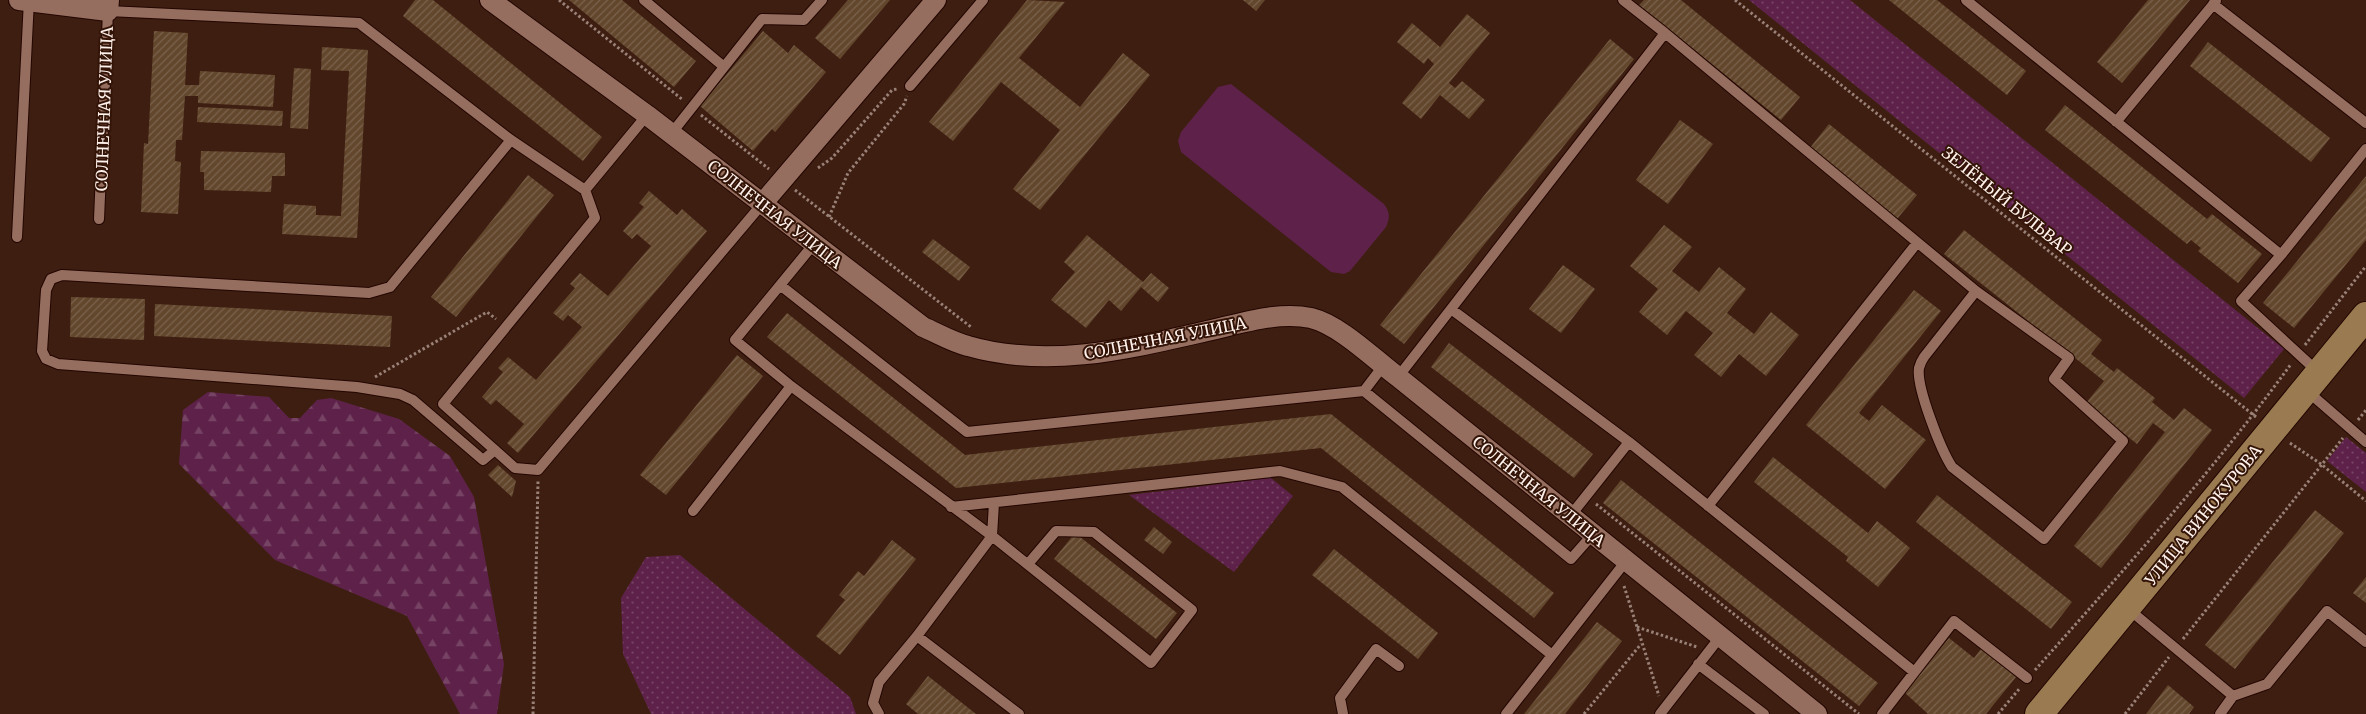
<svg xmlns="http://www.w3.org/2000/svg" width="2366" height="714" font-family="Merriweather,serif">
<defs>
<pattern id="grass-dots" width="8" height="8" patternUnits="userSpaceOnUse" patternTransform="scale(1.25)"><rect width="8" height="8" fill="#5e224a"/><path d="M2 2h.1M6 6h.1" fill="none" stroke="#764364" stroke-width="1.8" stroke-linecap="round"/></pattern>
<pattern id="forest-firs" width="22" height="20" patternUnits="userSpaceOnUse" patternTransform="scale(1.25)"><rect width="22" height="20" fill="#5e224a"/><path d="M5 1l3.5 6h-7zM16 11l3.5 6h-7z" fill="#764364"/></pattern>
<pattern id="building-hatch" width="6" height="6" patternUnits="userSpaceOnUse" patternTransform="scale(1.25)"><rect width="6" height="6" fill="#63472d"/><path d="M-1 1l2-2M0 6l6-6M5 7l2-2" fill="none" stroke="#7a624c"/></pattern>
</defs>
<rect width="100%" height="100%" fill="#3e1e11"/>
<path fill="url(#grass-dots)" d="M 1749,0 L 1850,0 L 2284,349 L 2244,398 Z
M 2346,437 L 2366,453 L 2366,492 L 2327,461 Z
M 1271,478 L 1293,496 L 1234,572 L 1129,495 Z
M 680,555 L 850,697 L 856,714 L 651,714 L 623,654 L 621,598 L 646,557 Z"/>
<path fill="url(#forest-firs)" d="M 208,392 L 269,397 L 289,418 L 300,418 L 317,400 L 331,398 L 399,419 L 450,456 L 474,497 L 504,664 L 497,714 L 460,714 L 407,616 L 275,560 L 179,464 L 183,410 Z"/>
<path fill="#5e224a" d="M 1231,84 L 1384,204 C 1390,212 1390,218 1386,227 L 1350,271 L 1344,274 L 1331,272 L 1181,152 L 1178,141 L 1181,132 L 1218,87 Z"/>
<path fill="url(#building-hatch)" d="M 415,0 L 433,0 L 602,137 L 583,161 L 403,16 Z
M 569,0 L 622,0 L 696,61 L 674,87 Z
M 848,0 L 890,0 L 840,59 L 815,38 Z
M 1027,0 L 1065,2 L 1019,58 L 1080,107 L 1123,53 L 1150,75 L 1040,210 L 1013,189 L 1060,130 L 1001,82 L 953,141 L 929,122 Z
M 1243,0 L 1265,0 L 1256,11 Z
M 1644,0 L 1681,0 L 1800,97 L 1781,120 L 1639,5 Z
M 1889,0 L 1937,0 L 2026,71 L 2007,95 Z
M 2148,0 L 2190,0 L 2122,83 L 2097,62 Z
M 1467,14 L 1490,33 L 1449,83 L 1455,88 L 1462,81 L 1485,100 L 1469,119 L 1440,95 L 1421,119 L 1402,103 L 1434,64 L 1428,58 L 1424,64 L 1397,42 L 1412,23 L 1440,47 Z
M 154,31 L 188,33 L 185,85 L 199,85 L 200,71 L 275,75 L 273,107 L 198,103 L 198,96 L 185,96 L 182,140 L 176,140 L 175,161 L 181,162 L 178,214 L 141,212 L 144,143 L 148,144 Z
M 763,31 L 788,53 L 794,45 L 826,72 L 775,132 L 772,129 L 753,151 L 700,106 Z
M 1610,39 L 1634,59 L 1404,344 L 1380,325 Z
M 2208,42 L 2330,138 L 2311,162 L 2190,66 Z
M 322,47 L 368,50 L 357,238 L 282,234 L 284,204 L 316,206 L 316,215 L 341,216 L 349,71 L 321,70 Z
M 294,68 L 311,69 L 308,129 L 290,128 Z
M 2065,105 L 2207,219 L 2212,214 L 2262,254 L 2238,283 L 2198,251 L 2201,248 L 2191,240 L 2187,244 L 2045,130 Z
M 198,107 L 283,111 L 282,126 L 197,122 Z
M 1680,120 L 1713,144 L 1668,204 L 1636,180 Z
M 1829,124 L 1917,195 L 1897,219 L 1809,149 Z
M 201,151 L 285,153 L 285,176 L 272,176 L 271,192 L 204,190 L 204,172 L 200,172 Z
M 528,175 L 554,195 L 456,317 L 431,297 Z
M 2366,176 L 2366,240 L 2294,328 L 2263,303 Z
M 649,191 L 677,215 L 682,209 L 707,231 L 518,453 L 507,443 L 524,424 L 496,400 L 491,405 L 482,397 L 503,372 L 498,368 L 508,357 L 536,380 L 582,327 L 568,315 L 563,321 L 553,313 L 575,288 L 570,284 L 580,273 L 608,296 L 651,246 L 637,234 L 632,239 L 623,231 L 644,207 L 639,203 Z
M 1664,225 L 1692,247 L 1672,271 L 1699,292 L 1719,267 L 1746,289 L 1727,313 L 1754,334 L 1771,312 L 1799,335 L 1766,376 L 1739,354 L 1721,377 L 1694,355 L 1713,333 L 1686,311 L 1667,335 L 1639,312 L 1658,289 L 1630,266 Z
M 1964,230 L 2102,340 L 2091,354 L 2114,372 L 2117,368 L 2155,398 L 2152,402 L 2174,420 L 2184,408 L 2212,430 L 2101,568 L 2074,546 L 2165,432 L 2153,423 L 2137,444 L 2086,403 L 2104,381 L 1944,254 Z
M 1087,235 L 1143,282 L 1151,273 L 1169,288 L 1158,302 L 1141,287 L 1121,311 L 1109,300 L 1086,328 L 1051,300 L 1075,272 L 1064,262 Z
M 933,239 L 970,267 L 959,281 L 922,252 Z
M 1563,265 L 1595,289 L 1561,333 L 1529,309 Z
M 1914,290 L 1941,311 L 1859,413 L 1869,421 L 1882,405 L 1926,440 L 1885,489 L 1806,425 Z
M 71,297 L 145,299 L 144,340 L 70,337 Z
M 155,304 L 392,316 L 390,347 L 154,336 Z
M 787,313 L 965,455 L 1331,414 L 1554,593 L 1534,618 L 1321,448 L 956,488 L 767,337 Z
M 1449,343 L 1593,454 L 1574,478 L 1431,367 Z
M 737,355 L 763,376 L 666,495 L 640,475 Z
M 1773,457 L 1868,533 L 1877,521 L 1910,548 L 1878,587 L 1846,561 L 1848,557 L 1754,482 Z
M 498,465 L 516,481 L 512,497 L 488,475 Z
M 1621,480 L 1878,683 L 1859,706 L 1603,503 Z
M 1937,495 L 2072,602 L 2051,629 L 1916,522 Z
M 2315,510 L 2344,533 L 2235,669 L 2205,645 Z
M 1154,527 L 1172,542 L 1163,554 L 1144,540 Z
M 1075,533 L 1177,613 L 1156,639 L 1054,559 Z
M 892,540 L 916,559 L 840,655 L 816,636 L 845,600 L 839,595 L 858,571 L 864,576 Z
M 1334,549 L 1438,633 L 1418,659 L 1312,575 Z
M 2366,577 L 2366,603 L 2353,593 Z
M 1597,622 L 1622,641 L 1565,714 L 1524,714 Z
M 1949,638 L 1974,658 L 1981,649 L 2016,677 L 1986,714 L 1928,714 L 1904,692 Z
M 928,676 L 976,714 L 918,714 L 906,704 Z
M 2168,685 L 2194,707 L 2189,714 L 2146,714 Z"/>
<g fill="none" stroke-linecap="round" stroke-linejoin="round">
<g stroke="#230600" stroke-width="12">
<path id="service" d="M 644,0 L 723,66
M 1623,0 L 1665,33
M 1966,0 L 2281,255 L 2241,301 L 2318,372
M 2213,4 L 2366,123
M 910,86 L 983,0
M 2116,122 L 2216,1
M 671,134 L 762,19 L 804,20 L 822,0
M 585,190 L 647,115
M 99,219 L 108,11 L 359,23 L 511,140 L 585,190 L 595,218 L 443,404 L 515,468 L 538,470 L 762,204
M 17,237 L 29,0
M 813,245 L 735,340 L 791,386 L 992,536 L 1151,663 L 1192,610 L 1094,532 L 1056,531 L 1028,564
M 2281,255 L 2366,149
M 780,285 L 967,432 L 1364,391 L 1571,559 L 1593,534
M 1451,309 L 1665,33 L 1976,291 L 2069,358 L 2054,379 L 2123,441 L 2044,539 L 1952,467 C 1941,450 1916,387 1919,368 C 1920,364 1922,360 1924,357 L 1976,291
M 1398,377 L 1451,309 L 1629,442 L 1913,671
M 2306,390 L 2366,442
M 1364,391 L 1383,366
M 495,450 L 483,460 L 413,400 L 400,394 L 357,387 L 58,364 L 46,359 L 42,351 L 46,290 L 51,279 L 62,275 L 369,293 L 390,287 L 511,140
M 1708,506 L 1917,243
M 951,507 L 1280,471 L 1342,487 L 1552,655
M 693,511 L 791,386
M 1571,515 L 1629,442
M 2138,617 L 2233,696
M 917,636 L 1019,714
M 1698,664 L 1764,714
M 879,714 L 873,703 L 879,682 L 917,636 L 992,536 L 994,503
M 1343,714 L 1340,698 L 1376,649 L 1399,666
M 1506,714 L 1626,561
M 1660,714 L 1720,637
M 1882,714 L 1954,621 L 2027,678
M 2220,714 L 2233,696 L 2267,684 L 2327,611 L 2366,642"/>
</g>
<g stroke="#230600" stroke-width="22">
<path id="minor" d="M 19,0 L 108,11 L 109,0
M 490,0 L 647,115 L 923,327 C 937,333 952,342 968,346 C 1048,369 1128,349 1207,331 C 1239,324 1277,311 1311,318 C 1340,325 1374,359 1398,377 L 1817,714
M 762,204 L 936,0"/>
</g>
<g stroke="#230600" stroke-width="30">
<path id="secondary" d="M 2039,714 L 2366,316"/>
</g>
<path stroke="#998177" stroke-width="3" stroke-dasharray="2.5 2.5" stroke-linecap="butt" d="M 559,0 L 683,100
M 1735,0 L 2256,417
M 701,115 L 769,169
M 818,168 L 832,158 L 892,90 L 897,89
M 795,190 L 971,327
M 829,217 L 848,173 L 904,104 L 907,96
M 2305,345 L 2366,266
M 375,377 L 487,312 L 496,319
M 2358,420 L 2366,410
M 2290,443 L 2321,464 L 2366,501
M 1596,504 L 1859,714
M 1624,586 L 1659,696
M 1637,627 L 1697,647
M 2183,639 L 2343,438
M 2035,670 C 2123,571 2213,471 2291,364
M 533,714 L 538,481
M 1584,714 L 1641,644
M 1998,714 L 2020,688
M 2125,714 L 2169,657"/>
<use href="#service" stroke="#956e5f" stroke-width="10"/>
<use href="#minor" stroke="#956e5f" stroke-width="20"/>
<use href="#secondary" stroke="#9a7b51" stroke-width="28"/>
</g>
<g text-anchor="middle" stroke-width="4" stroke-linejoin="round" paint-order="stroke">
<g font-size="16" fill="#fff1eb" stroke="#331407">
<text transform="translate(104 109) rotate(-88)" y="6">СОЛНЕЧНАЯ УЛИЦА</text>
<text transform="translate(2007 201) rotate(39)" y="6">ЗЕЛЁНЫЙ БУЛЬВАР</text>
<text transform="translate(775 214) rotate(38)" y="6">СОЛНЕЧНАЯ УЛИЦА</text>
<text transform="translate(1165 338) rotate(-11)" y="6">СОЛНЕЧНАЯ УЛИЦА</text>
<text transform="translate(1539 491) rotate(39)" y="6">СОЛНЕЧНАЯ УЛИЦА</text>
<text transform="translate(2203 515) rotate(-51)" y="6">УЛИЦА ВИНОКУРОВА</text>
</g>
</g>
</svg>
